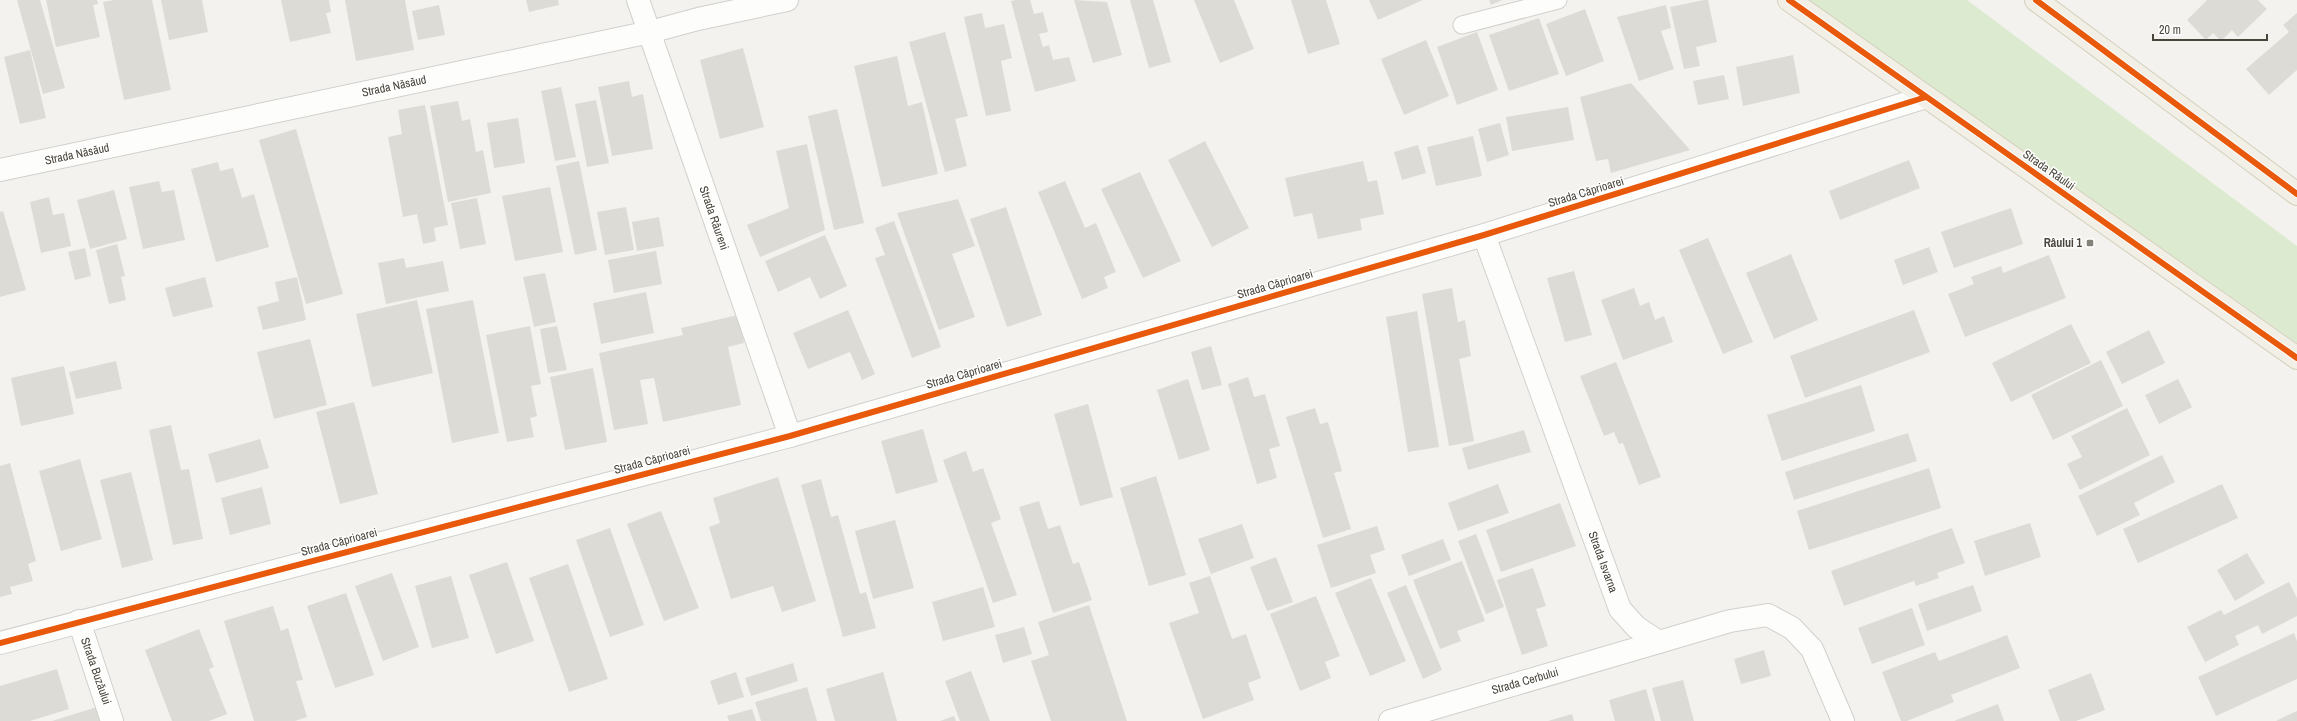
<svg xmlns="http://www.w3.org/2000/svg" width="2297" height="721" font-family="'Archivo Narrow',sans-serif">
<rect width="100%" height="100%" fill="#f3f2ee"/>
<path fill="#dcebd0" d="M 1808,0 L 1967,0 L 2297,246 L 2297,343 Z"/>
<path fill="#dddbd6" d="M 17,0 L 40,0 L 65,88 L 43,94 Z
M 46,0 L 97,0 L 98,4 L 93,5 L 100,37 L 56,47 Z
M 114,0 L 152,0 L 171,90 L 124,100 L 103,2 Z
M 161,0 L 202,0 L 208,32 L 169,40 Z
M 281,0 L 329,0 L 331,12 L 326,13 L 331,33 L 290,42 Z
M 345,0 L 405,0 L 414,50 L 356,61 Z
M 526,0 L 558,0 L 559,5 L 529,12 Z
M 1016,0 L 1030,0 L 1034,14 L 1043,12 L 1048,32 L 1039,34 L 1043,47 L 1049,45 L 1053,60 L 1069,57 L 1076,81 L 1035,92 L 1011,1 Z
M 1074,0 L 1107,2 L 1122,55 L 1093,63 Z
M 1130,0 L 1153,0 L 1171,62 L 1149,68 Z
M 1194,0 L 1234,0 L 1254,49 L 1220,63 Z
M 1291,0 L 1326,0 L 1340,44 L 1308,54 Z
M 1369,0 L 1423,0 L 1378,20 Z
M 1489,0 L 1502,0 L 1491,5 Z
M 1704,0 L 1708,0 L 1717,42 L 1696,47 L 1700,66 L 1684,69 L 1670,7 Z
M 2207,0 L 2258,0 L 2267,9 L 2238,37 L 2232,30 L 2221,41 L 2213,33 L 2206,40 L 2187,20 Z
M 439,5 L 445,35 L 418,40 L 412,11 Z
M 1666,5 L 1671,28 L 1661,31 L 1674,69 L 1639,81 L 1617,17 Z
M 1585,9 L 1604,61 L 1566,76 L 1546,24 Z
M 982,13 L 985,28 L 1004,24 L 1012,58 L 1001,61 L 1011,111 L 986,116 L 964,17 Z
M 2297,13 L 2297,70 L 2269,95 L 2246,69 L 2289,32 L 2283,25 Z
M 1539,18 L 1559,74 L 1509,91 L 1489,35 Z
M 945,32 L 968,116 L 955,119 L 967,166 L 945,172 L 909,42 Z
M 1477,32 L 1498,90 L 1457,105 L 1437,47 Z
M 1426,40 L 1449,96 L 1404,115 L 1381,59 Z
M 743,48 L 764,127 L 720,139 L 700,60 Z
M 30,50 L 46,118 L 20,124 L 4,57 Z
M 1793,55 L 1800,93 L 1743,106 L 1736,67 Z
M 897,56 L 908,106 L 922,102 L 938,174 L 882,187 L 854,66 Z
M 1724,75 L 1729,99 L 1698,105 L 1693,81 Z
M 629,81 L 632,97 L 643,94 L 653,149 L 612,156 L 598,87 Z
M 1631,83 L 1690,150 L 1611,173 L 1608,159 L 1596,161 L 1580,97 Z
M 561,87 L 576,157 L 555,161 L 541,91 Z
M 596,100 L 609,163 L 587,167 L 575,104 Z
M 458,101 L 462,121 L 470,119 L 476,152 L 483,150 L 491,193 L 448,202 L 430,106 Z
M 425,105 L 448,225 L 434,228 L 436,241 L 423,244 L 417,214 L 403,217 L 388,137 L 402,134 L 398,110 Z
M 1568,107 L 1574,140 L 1512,151 L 1506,117 Z
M 837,109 L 864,223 L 834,230 L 808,116 Z
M 518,118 L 525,163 L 494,168 L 487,123 Z
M 1500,123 L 1509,155 L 1487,162 L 1478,129 Z
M 296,129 L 343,294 L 306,304 L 259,140 Z
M 1473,136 L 1482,176 L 1436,186 L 1427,147 Z
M 1205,141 L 1249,228 L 1212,247 L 1168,160 Z
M 807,144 L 825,230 L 760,257 L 747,225 L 789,208 L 776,151 Z
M 1418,145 L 1426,173 L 1402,180 L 1394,152 Z
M 1909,160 L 1920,188 L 1840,220 L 1829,191 Z
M 579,161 L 597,250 L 575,255 L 556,166 Z
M 1363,161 L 1368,182 L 1377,180 L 1384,214 L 1360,219 L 1362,230 L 1318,239 L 1312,213 L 1294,217 L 1285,178 Z
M 218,162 L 220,171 L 233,168 L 242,198 L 254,194 L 269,247 L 216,262 L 191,169 Z
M 1140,172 L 1181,261 L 1143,278 L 1101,189 Z
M 159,181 L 162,192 L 174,190 L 185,240 L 143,249 L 129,187 Z
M 1065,181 L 1085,228 L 1096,223 L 1116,272 L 1104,277 L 1108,288 L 1082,299 L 1038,192 Z
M 550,187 L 563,252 L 515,261 L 502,196 Z
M 114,190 L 127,239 L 90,249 L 77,200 Z
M 49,197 L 53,215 L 64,213 L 71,246 L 41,253 L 30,202 Z
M 477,198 L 486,244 L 460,249 L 451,203 Z
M 958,199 L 975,246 L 952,254 L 975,317 L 939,330 L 897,213 Z
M 626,207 L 634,250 L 605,255 L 597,212 Z
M 1006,207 L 1042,315 L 1007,327 L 970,219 Z
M 2011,208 L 2023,244 L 1954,268 L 1941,232 Z
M 3,211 L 26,290 L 0,297 L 0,212 Z
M 659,217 L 664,246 L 637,251 L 632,222 Z
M 894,221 L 941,347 L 912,358 L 875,258 L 885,255 L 875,228 Z
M 825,235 L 847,286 L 820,299 L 810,277 L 778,292 L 765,261 Z
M 1708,238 L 1753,342 L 1723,354 L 1679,250 Z
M 117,244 L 125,276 L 121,277 L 126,300 L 109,304 L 96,250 Z
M 1929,247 L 1938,272 L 1903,285 L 1894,260 Z
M 85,248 L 91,276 L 75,280 L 68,252 Z
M 656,251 L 662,284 L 614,293 L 608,260 Z
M 1791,254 L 1818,320 L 1774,339 L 1746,273 Z
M 2049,255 L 2066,298 L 1965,337 L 1948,294 L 1974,284 L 1971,277 L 2001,266 L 2003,273 Z
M 404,258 L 406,268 L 443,261 L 449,291 L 386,304 L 378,263 Z
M 1574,271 L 1592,335 L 1565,342 L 1547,278 Z
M 545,273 L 556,322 L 534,327 L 523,277 Z
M 205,277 L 213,307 L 173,317 L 165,288 Z
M 297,277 L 306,320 L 263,330 L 257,307 L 279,301 L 275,282 Z
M 1452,288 L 1458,322 L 1465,320 L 1471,356 L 1459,359 L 1474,441 L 1449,446 L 1422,294 Z
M 1634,288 L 1640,306 L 1649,302 L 1655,320 L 1664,316 L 1673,342 L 1623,360 L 1601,300 Z
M 646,292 L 654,333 L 601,344 L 593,303 Z
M 417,300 L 433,373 L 372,387 L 356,314 Z
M 473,300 L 499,433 L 452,443 L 426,309 Z
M 848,310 L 875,374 L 862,380 L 850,352 L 808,369 L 793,333 Z
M 1914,310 L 1930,352 L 1805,398 L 1790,356 Z
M 1417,311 L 1439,447 L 1408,452 L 1386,317 Z
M 738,315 L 744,343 L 728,347 L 741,405 L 663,422 L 654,378 L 640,380 L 648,424 L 614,430 L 599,353 L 683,335 L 681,328 Z
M 2071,324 L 2091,363 L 2011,402 L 1992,363 Z
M 530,326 L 541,384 L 531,386 L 537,416 L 530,418 L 534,437 L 507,442 L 486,335 Z
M 557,326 L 567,370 L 548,373 L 540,329 Z
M 2149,330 L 2165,363 L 2122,384 L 2106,352 Z
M 310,339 L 327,405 L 274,419 L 257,352 Z
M 1211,346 L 1222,385 L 1202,390 L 1191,352 Z
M 2101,360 L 2123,406 L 2053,440 L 2031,395 Z
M 116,361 L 122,389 L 76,399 L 69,372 Z
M 1616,362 L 1661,477 L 1639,485 L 1623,443 L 1619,444 L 1614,432 L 1604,436 L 1580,376 Z
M 64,366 L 74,414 L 21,426 L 11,378 Z
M 593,368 L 607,442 L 565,450 L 550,377 Z
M 1248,377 L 1254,397 L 1265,394 L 1280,446 L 1269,449 L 1277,478 L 1257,484 L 1228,384 Z
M 1188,379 L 1210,450 L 1179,460 L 1157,390 Z
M 2178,379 L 2192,407 L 2159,424 L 2145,395 Z
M 1861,385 L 1875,431 L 1782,461 L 1767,415 Z
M 354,402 L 378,494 L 340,504 L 316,412 Z
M 1088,404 L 1113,497 L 1080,506 L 1054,414 Z
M 1315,408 L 1320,424 L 1328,422 L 1342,471 L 1334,473 L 1351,529 L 1323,538 L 1286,417 Z
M 2127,408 L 2150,455 L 2080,490 L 2067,464 L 2082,457 L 2071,436 Z
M 171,425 L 181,470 L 189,469 L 203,539 L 173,545 L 149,430 Z
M 923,429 L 938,482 L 896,494 L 881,441 Z
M 1524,430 L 1531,452 L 1468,470 L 1462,448 Z
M 1908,433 L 1917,461 L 1794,500 L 1785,472 Z
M 260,439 L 269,468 L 216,483 L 208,454 Z
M 966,451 L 973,472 L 983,468 L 1001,519 L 991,523 L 1017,595 L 993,603 L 943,460 Z
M 2162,455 L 2175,482 L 2134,503 L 2140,515 L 2097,536 L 2078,496 Z
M 80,459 L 102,539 L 61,551 L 39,471 Z
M 10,463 L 36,561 L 28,564 L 33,581 L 10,587 L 12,594 L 0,597 L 0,466 Z
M 1929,468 L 1941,508 L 1809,550 L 1797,511 Z
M 131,472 L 153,560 L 122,568 L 100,480 Z
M 1156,476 L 1186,575 L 1149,586 L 1120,488 Z
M 778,477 L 816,601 L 782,612 L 773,586 L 731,599 L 709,527 L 720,523 L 713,498 Z
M 821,479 L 831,517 L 838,515 L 860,594 L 866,592 L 876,628 L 843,637 L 801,485 Z
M 1498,484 L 1509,513 L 1458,531 L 1448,503 Z
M 2222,484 L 2238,518 L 2138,563 L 2123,529 Z
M 262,487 L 271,524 L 230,535 L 221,498 Z
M 1039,501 L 1048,529 L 1060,525 L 1073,564 L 1079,562 L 1092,600 L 1053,613 L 1019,507 Z
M 1560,503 L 1576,546 L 1501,572 L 1486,530 Z
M 661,511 L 699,608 L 664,621 L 627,524 Z
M 895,520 L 914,588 L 873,599 L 855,531 Z
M 2030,523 L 2041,557 L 1985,576 L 1974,541 Z
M 1242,524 L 1254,558 L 1211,574 L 1198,539 Z
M 1377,526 L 1385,550 L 1370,555 L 1376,573 L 1331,588 L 1317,545 Z
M 610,528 L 644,625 L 610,637 L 576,540 Z
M 1952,528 L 1965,563 L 1937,573 L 1939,578 L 1916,586 L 1914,581 L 1844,606 L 1831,571 Z
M 1476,534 L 1504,607 L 1486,614 L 1458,541 Z
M 1443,539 L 1451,560 L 1409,576 L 1401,555 Z
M 2247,553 L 2265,583 L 2235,601 L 2217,570 Z
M 1276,557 L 1293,602 L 1267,611 L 1250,567 Z
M 1462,561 L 1485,621 L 1457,631 L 1461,641 L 1440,649 L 1413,580 Z
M 507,562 L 534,641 L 496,654 L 469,575 Z
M 568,564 L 608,679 L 569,692 L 529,578 Z
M 1533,568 L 1546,606 L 1536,609 L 1548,646 L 1522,655 L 1497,580 Z
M 392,573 L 419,647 L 383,661 L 355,586 Z
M 451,576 L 469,638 L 432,648 L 415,586 Z
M 1210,576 L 1232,639 L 1246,634 L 1261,678 L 1248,683 L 1254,700 L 1203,719 L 1169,623 L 1199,613 L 1189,583 Z
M 1371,578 L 1406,661 L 1370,676 L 1335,593 Z
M 2289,582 L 2297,598 L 2297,616 L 2262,634 L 2258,625 L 2235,636 L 2239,645 L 2205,662 L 2187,627 L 2221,610 L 2224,615 Z
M 1406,585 L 1442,670 L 1423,679 L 1387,593 Z
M 1973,585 L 1982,611 L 1927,631 L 1918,604 Z
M 983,587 L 995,627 L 943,641 L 932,602 Z
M 346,593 L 374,675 L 335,688 L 307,606 Z
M 1316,596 L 1340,656 L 1325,662 L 1331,678 L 1300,691 L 1270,614 Z
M 1089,605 L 1127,721 L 1051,721 L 1031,661 L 1049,655 L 1038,622 Z
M 273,606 L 281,631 L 288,628 L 303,680 L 296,681 L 307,717 L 295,721 L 254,721 L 224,621 Z
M 1912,608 L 1925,645 L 1872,664 L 1858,628 Z
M 1024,627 L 1032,654 L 1003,663 L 995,635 Z
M 199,629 L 214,667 L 209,669 L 227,714 L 209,721 L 172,721 L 145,650 Z
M 2294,633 L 2297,641 L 2297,679 L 2216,716 L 2198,677 Z
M 2007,635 L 2020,668 L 1951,695 L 1954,702 L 1907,721 L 1901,721 L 1882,672 L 1935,652 L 1939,661 Z
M 1764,650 L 1771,676 L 1741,684 L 1734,659 Z
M 793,663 L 798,681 L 751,696 L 745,678 Z
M 57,669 L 69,709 L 30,721 L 0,721 L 0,686 Z
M 971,671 L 990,721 L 960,721 L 945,681 Z
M 736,672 L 744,697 L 718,705 L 710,681 Z
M 883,672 L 897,721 L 835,721 L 826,689 Z
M 2091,673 L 2105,710 L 2076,721 L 2060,721 L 2048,690 Z
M 1683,680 L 1694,721 L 1661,721 L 1652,688 Z
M 807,687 L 817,721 L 761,721 L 755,702 Z
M 1646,689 L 1655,721 L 1615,721 L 1609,700 Z
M 1998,704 L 2004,721 L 1954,721 Z
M 97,707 L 101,721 L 52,721 Z
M 752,709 L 756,721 L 729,721 L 727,716 Z
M 2297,711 L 2297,721 L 2276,721 L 2286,716 Z
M 1572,714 L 1574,721 L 1548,721 Z
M 954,716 L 956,721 L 940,721 Z"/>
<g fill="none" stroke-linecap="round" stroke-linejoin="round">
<g stroke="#d1d0cc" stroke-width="19">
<path id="service" d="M 1462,25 L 1558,0"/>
</g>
<g stroke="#d1d0cc" stroke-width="24">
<path id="minor" d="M 638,0 L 790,436
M 0,170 L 650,32 L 698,19 L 787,0
M 79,621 L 112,721
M 1390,721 L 1659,642"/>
</g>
<g stroke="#d1d0cc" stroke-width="24">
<path id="tertiary" d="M 1484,235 L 1620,609 L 1636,627 L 1659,642 L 1730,621 L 1768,615 L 1792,628 L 1812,649 L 1843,721
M 0,643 L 790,436 L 1484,235 L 1926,97"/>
</g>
<g stroke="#d4d0bc" stroke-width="24">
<path id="primary" d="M 1789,0 L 2297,358
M 2036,0 L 2297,194"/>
</g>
<use href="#service" stroke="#fdfdfc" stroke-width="17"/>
<use href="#minor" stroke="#fdfdfc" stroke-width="22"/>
<use href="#tertiary" stroke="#fdfdfc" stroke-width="22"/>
<use href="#primary" stroke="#f1efe6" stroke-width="22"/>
<g stroke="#fff" stroke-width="8">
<path id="cycleway" d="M 1789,0 L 2297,358
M 2036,0 L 2297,194
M 0,643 L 790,436 L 1484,235 L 1926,97"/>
</g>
<use href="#cycleway" stroke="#e8590c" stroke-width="6"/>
</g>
<rect fill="#848279" stroke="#fff" stroke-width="1.5" x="2086" y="239" width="8" height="8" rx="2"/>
<g text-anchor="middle" stroke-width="3" stroke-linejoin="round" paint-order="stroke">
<g font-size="12" fill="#49453a" stroke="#fff">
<text transform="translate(394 86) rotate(-12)" y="4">Strada Năsăud</text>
<text transform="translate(77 154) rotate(-12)" y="4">Strada Năsăud</text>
<text transform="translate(2049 170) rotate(35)" y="4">Strada Râului</text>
<text transform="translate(1586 192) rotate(-17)" y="4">Strada Căprioarei</text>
<text transform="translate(714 218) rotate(71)" y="4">Strada Râureni</text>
<text transform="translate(1275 284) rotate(-16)" y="4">Strada Căprioarei</text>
<text transform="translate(964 374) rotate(-16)" y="4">Strada Căprioarei</text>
<text transform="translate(652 460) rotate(-15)" y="4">Strada Căprioarei</text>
<text transform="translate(339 542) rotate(-15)" y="4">Strada Căprioarei</text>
<text transform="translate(1603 562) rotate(70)" y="4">Strada Isvarna</text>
<text transform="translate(96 671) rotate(71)" y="4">Strada Buzăului</text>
<text transform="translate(1525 681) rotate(-16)" y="4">Strada Cerbului</text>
</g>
<g font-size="12" font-weight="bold" fill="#49453a" stroke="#fff" text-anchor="end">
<text x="2082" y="247">Râului 1</text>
</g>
</g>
<path d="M2153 34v6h114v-6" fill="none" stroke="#49453a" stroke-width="2"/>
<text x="2159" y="34" font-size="12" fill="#49453a" stroke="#ffffff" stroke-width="3" paint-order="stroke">20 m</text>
</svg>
